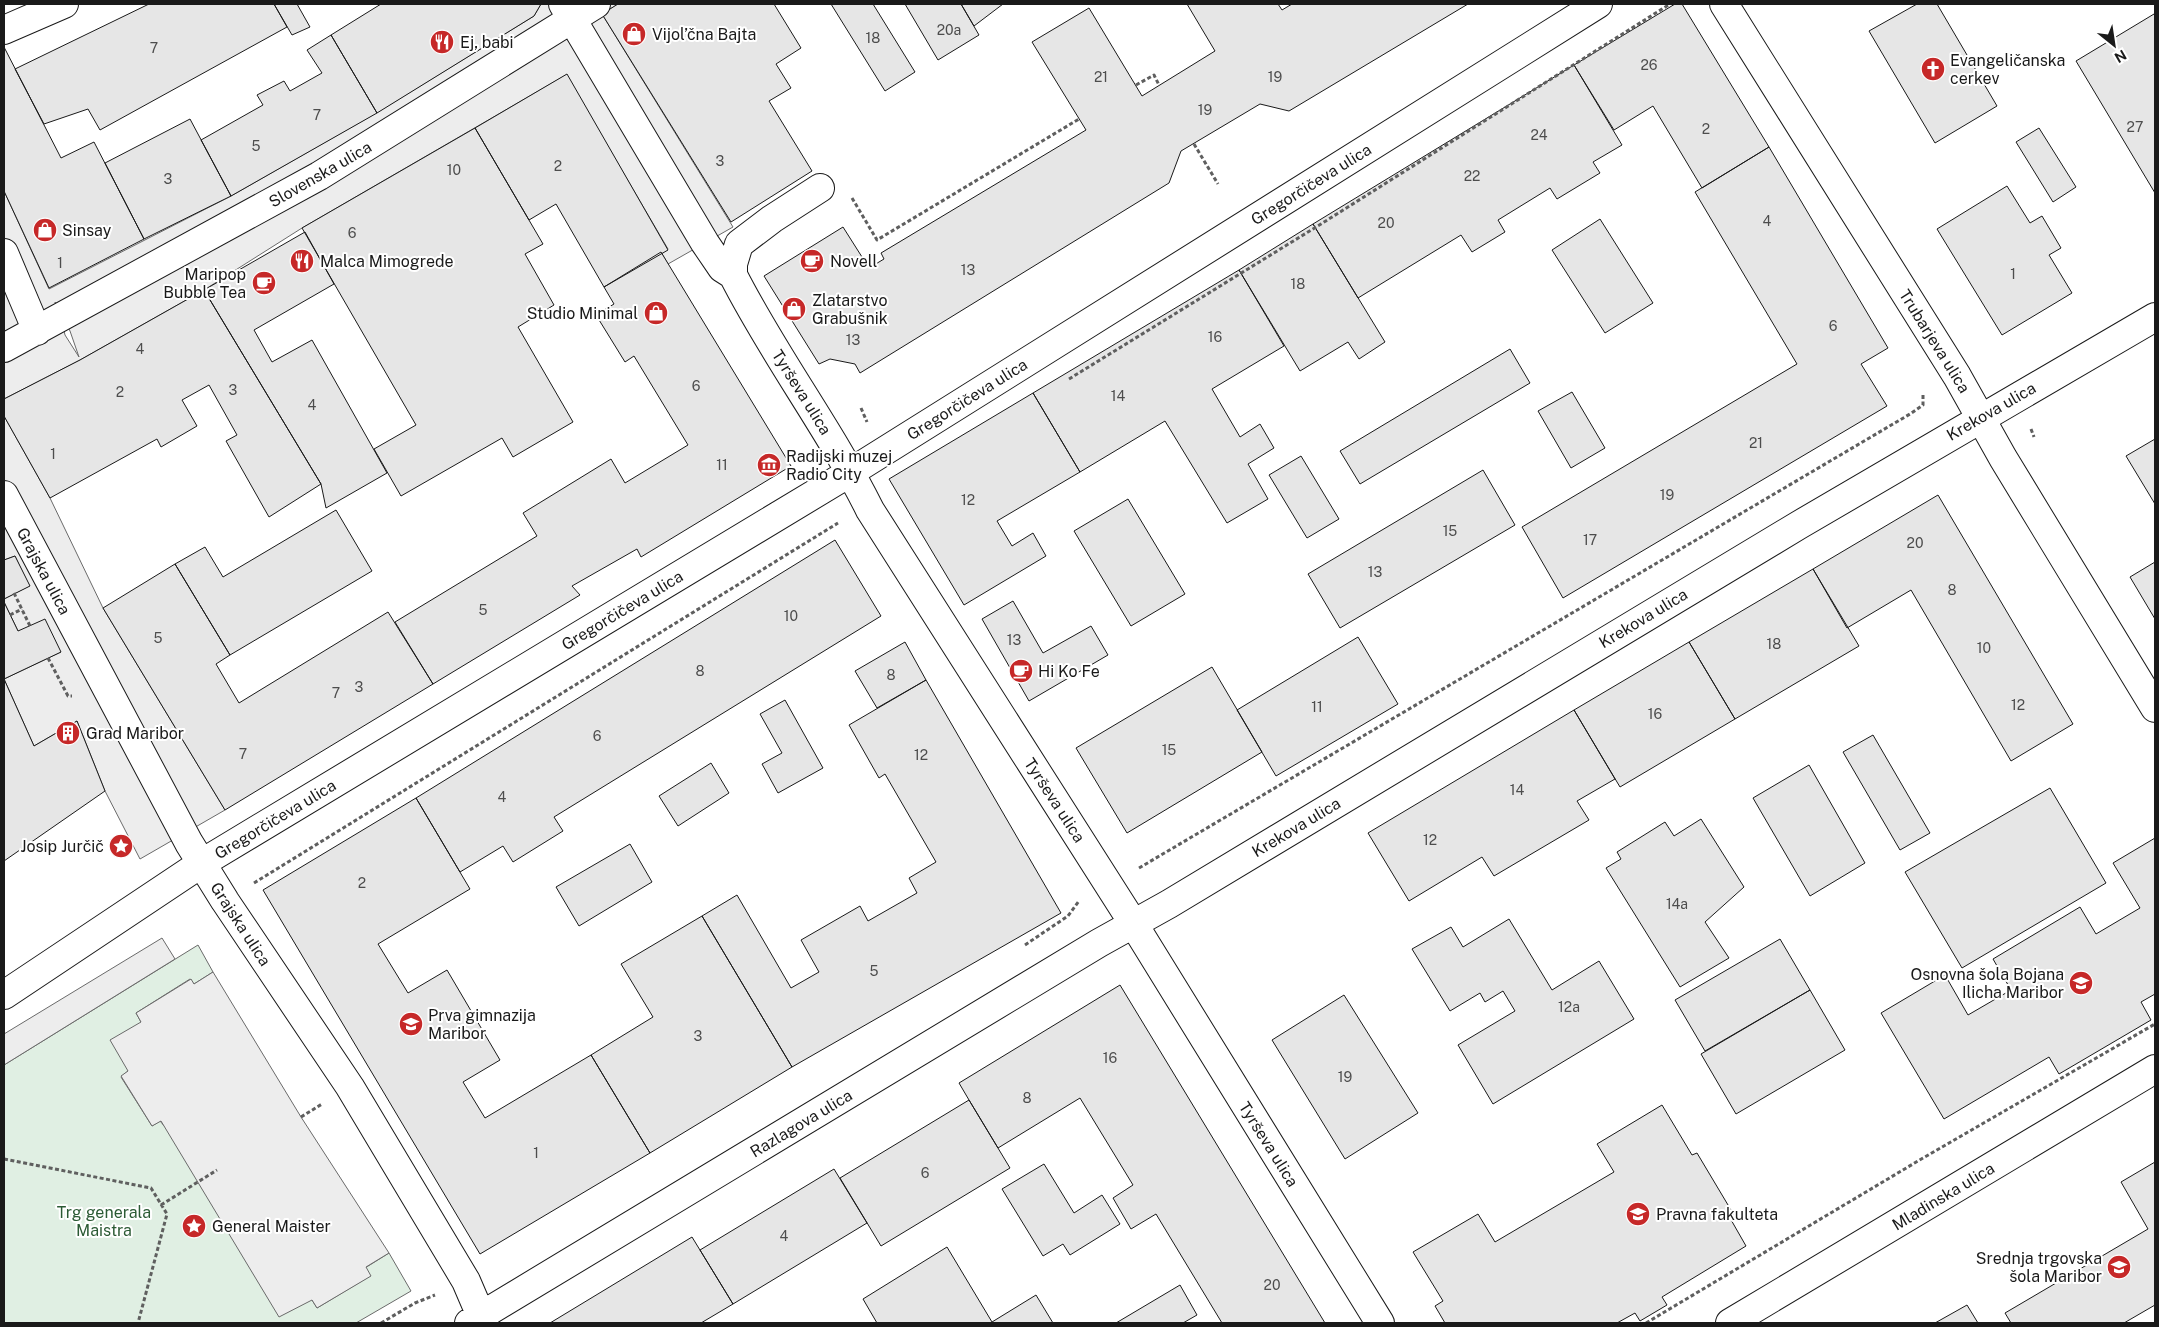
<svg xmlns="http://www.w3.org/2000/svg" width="2159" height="1327" font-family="'Public Sans',sans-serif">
<rect width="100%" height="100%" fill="#fff"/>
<path fill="#e0efe3" stroke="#6a6a6a" d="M 198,945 L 213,972 L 194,984 L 190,979 L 136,1013 L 141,1022 L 128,1071 L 121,1077 L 152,1126 L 160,1121 L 312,1300 L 317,1308 L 370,1276 L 365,1268 L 389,1253 L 411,1291 L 356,1323 L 4,1323 L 4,1065 Z"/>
<path fill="#ededed" stroke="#6a6a6a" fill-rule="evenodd" d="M 541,4 L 618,4 L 602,14 L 733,227 L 668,264 L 661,252 L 668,249 L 566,75 L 302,228 L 204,290 L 80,360 L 4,399 L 4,191 L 49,289 L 231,196 L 376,113 L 534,16 ZM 55,302 L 70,331 L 79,357 L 65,335 L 61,318 Z
M 4,416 L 50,498 L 103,608 L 225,810 L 140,859 L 105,791 L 77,721 L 34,746 L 4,679 L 61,652 L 18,631 L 4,602 L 4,599 L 29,586 L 15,556 L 4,560 Z
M 162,938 L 175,959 L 4,1065 L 4,1034 Z
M 213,972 L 301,1117 L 389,1253 L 366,1267 L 371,1276 L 317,1308 L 312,1300 L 279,1317 L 161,1121 L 152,1126 L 121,1076 L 128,1071 L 110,1040 L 141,1022 L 136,1013 L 191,979 L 194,984 Z"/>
<path fill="#e6e6e6" stroke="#1a1a1a" d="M 149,4 L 274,4 L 287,27 L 100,130 L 88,109 L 44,124 L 15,69 Z
M 274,4 L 297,4 L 310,27 L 292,35 Z
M 381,4 L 541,4 L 534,16 L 377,113 L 331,35 Z
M 618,4 L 774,4 L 801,48 L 776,64 L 791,88 L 769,101 L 812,171 L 731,222 L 602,14 Z
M 831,4 L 873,4 L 915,72 L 885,91 Z
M 905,4 L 961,4 L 979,35 L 938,60 Z
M 961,4 L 1003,4 L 974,26 Z
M 1187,4 L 1278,4 L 1282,10 L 1292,4 L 1468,4 L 1289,111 L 1260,104 L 1181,151 L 1169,183 L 860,373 L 855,364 L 830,359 L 819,364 L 764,276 L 843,227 L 869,268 L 884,259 L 881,253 L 1086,130 L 1032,42 L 1089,8 L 1142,96 L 1215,51 Z
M 1675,4 L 1682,4 L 1769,147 L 1702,188 L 1653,106 L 1614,130 L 1574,65 Z
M 1917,4 L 1937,4 L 1997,106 L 1935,143 L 1869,31 Z
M 2154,14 L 2155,16 L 2155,193 L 2076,61 Z
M 331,35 L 377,113 L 231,196 L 201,140 L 263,105 L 257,95 L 284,81 L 290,91 L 322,73 L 307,50 Z
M 4,47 L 61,158 L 94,142 L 144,239 L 49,288 L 4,191 Z
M 1574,65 L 1622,145 L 1593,162 L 1600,173 L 1557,199 L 1550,188 L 1498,220 L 1505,232 L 1472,252 L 1461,235 L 1358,298 L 1313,224 Z
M 567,74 L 668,250 L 604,287 L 556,204 L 529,220 L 475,128 Z
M 190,119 L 231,196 L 144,239 L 105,163 Z
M 475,128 L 543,244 L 525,254 L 554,305 L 518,327 L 573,422 L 513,457 L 502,438 L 401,496 L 374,449 L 416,425 L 302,228 Z
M 2039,128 L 2076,187 L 2053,202 L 2016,142 Z
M 1769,147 L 1888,348 L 1861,364 L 1887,406 L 1563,598 L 1522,527 L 1797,364 L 1695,192 Z
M 2007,186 L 2030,223 L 2042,216 L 2061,248 L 2049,255 L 2072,293 L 2002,335 L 1937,229 Z
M 1600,219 L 1653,303 L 1605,333 L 1552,250 Z
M 1313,224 L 1385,342 L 1359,359 L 1348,342 L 1300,371 L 1239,270 Z
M 305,232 L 334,284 L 254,330 L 272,362 L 312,340 L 387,473 L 326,508 L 321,484 L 204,290 Z
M 661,252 L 791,466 L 641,557 L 637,549 L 572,586 L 580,595 L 433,684 L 395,622 L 537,536 L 523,513 L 611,459 L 625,483 L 688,445 L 634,356 L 625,362 L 596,315 L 614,304 L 604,287 Z
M 1239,270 L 1284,346 L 1212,389 L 1240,437 L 1260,424 L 1274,448 L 1248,464 L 1268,499 L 1227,523 L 1165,421 L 1080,472 L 1033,393 Z
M 204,290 L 321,484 L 269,517 L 226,441 L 237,435 L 209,385 L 182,400 L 197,426 L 161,447 L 157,439 L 50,498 L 4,416 L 4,399 L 80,360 Z
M 1510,349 L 1530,383 L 1360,484 L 1340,451 Z
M 1572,392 L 1605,448 L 1571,468 L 1538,411 Z
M 1033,393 L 1080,472 L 997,521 L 1012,546 L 1033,533 L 1046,556 L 964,605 L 889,479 Z
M 2155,439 L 2155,504 L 2126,456 Z
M 1301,456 L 1339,519 L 1307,538 L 1269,475 Z
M 1483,470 L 1515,525 L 1340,628 L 1308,574 Z
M 1938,495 L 2073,724 L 2011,761 L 1911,590 L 1847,628 L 1813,569 Z
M 1128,499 L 1185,594 L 1131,626 L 1074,531 Z
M 336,510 L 372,571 L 230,655 L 175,564 L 205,547 L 223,577 Z
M 835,540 L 881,616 L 554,817 L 563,831 L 513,862 L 503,846 L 460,872 L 416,798 Z
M 15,556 L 30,586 L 4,599 L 4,560 Z
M 2155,562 L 2155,619 L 2130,577 Z
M 175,564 L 230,655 L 216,664 L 239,703 L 388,612 L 433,684 L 225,810 L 103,608 Z
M 1813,569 L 1859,646 L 1735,719 L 1689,642 Z
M 1013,601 L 1043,653 L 1091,626 L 1108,655 L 1029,701 L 982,619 Z
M 4,602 L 18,631 L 45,619 L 61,652 L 4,679 L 34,746 L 77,721 L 105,791 L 4,861 Z
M 1358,637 L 1398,704 L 1276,776 L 1237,710 Z
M 905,642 L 926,680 L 877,708 L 855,671 Z
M 1689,642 L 1735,719 L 1620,787 L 1574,710 Z
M 1212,667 L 1262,752 L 1127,833 L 1076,748 Z
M 926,680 L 1061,913 L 792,1067 L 702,916 L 737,895 L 791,988 L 819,972 L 801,940 L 860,906 L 868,921 L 917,893 L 909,878 L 936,862 L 885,774 L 879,778 L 849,725 Z
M 785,700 L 823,768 L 778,793 L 762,764 L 782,753 L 760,714 Z
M 1574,710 L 1615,779 L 1577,801 L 1589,820 L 1494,876 L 1482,857 L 1409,901 L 1368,833 Z
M 1873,735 L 1930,833 L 1900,850 L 1843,752 Z
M 711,763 L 729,793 L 678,826 L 659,796 Z
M 1809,765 L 1865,863 L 1810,896 L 1753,798 Z
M 2050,788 L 2106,883 L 1962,968 L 1905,872 Z
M 416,798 L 470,889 L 378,944 L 408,993 L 447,970 L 500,1060 L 463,1082 L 485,1118 L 591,1055 L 650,1153 L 480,1254 L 263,890 Z
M 1701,819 L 1744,887 L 1705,922 L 1729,958 L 1680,987 L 1606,868 L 1621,859 L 1617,852 L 1665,822 L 1674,836 Z
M 2155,838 L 2155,994 L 2141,1002 L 2151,1020 L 2059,1074 L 2049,1057 L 1944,1119 L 1881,1013 L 1945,975 L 1968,1015 L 2011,990 L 1993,959 L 2080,907 L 2096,934 L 2140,908 L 2113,863 Z
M 630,844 L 652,882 L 579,926 L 556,887 Z
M 702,916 L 792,1067 L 650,1153 L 591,1055 L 653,1017 L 621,964 Z
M 1509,919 L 1552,990 L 1599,961 L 1634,1019 L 1493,1104 L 1458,1045 L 1515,1011 L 1503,991 L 1485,1002 L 1480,993 L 1450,1011 L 1412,949 L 1451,927 L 1463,947 Z
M 1780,939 L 1810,990 L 1705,1051 L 1675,1000 Z
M 1120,985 L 1325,1323 L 1222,1323 L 1156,1214 L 1131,1229 L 1113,1198 L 1133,1185 L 1080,1098 L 998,1148 L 969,1100 L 959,1083 Z
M 1810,990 L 1845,1050 L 1736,1114 L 1701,1054 Z
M 1344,995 L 1418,1113 L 1345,1159 L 1272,1040 Z
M 969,1100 L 1010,1168 L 881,1246 L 840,1178 Z
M 1662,1105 L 1692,1155 L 1697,1153 L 1734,1215 L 1730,1218 L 1746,1246 L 1662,1297 L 1667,1305 L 1640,1321 L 1635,1313 L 1617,1323 L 1445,1323 L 1435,1306 L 1443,1301 L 1413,1252 L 1478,1214 L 1495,1242 L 1614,1172 L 1597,1144 Z
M 2155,1162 L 2155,1305 L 2124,1323 L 2011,1323 L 2005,1313 L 2148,1229 L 2121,1182 Z
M 1044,1164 L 1074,1213 L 1102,1195 L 1120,1224 L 1070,1255 L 1063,1244 L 1043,1256 L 1002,1189 Z
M 834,1169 L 867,1223 L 733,1304 L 700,1250 Z
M 692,1237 L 733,1304 L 701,1323 L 550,1323 Z
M 947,1247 L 992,1322 L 1036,1295 L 1053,1323 L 877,1323 L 863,1299 Z
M 1180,1285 L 1197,1315 L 1183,1323 L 1116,1323 Z
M 1967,1305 L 1978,1323 L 1935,1323 Z"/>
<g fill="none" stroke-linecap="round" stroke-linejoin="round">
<g stroke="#1a1a1a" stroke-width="30">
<path id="minor" d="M 563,4 L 705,243 L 722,268 L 733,275
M 1724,4 L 1957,376 L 2003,458 L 2155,708
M 4,30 L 64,4
M 820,188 L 772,219 L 739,244 L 733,264 L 733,275 C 774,356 830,429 870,510 L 1133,923 L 1380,1323
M 4,253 L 37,331
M 4,348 L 319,176 L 596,4
M 4,495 L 189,843 L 225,901 L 350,1087 L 466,1281 L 484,1323
M 4,995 L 202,863 L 851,472 L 1598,4
M 469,1323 L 1099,943 L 1169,904 L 1799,525 L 2155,317
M 1730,1323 L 2155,1069"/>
</g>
<path stroke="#5f5f5f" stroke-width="3" stroke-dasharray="4 2.5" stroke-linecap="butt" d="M 1136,85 L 1154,75 L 1159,85
M 1194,144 L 1218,184
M 852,198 L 877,240 L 1079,119
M 1069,379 L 1321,224 L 1670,4
M 861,408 L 867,422
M 2031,429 L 2034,437
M 14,593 L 30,626
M 10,615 L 22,609
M 48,658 L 68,696 L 72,696
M 1139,868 L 1910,414 L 1923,405 L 1923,395
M 254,883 L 838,523
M 1025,945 L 1068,916 L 1079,901
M 301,1117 L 322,1104
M 4,1159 L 151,1188 L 167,1214 L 138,1323
M 161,1205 L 217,1170
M 381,1323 L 415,1303 L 435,1295
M 1646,1323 L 1923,1158 L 2155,1024"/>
<use href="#minor" stroke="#fff" stroke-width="28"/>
</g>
<defs>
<g id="shop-disc" transform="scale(1.25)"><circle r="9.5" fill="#c62828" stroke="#fff"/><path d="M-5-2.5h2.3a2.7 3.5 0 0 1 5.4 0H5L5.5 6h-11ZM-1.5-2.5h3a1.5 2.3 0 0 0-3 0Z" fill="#fff"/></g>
<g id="restaurant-disc" transform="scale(1.25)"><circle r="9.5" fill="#c62828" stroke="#fff"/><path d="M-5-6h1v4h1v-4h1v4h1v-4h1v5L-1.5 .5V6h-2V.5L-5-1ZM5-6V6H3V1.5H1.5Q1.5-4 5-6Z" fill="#fff"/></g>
<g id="church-disc" transform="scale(1.25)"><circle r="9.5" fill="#c62828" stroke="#fff"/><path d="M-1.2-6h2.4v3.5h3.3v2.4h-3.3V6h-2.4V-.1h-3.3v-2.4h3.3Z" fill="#fff"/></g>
<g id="cafe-disc" transform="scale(1.25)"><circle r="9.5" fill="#c62828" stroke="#fff"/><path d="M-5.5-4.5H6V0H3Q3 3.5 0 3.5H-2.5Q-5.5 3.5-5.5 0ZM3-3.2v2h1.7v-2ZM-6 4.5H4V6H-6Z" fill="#fff"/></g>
<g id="museum-disc" transform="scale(1.25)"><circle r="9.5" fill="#c62828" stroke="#fff"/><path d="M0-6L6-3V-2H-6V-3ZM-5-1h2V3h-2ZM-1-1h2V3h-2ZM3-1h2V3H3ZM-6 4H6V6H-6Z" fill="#fff"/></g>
<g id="building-disc" transform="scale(1.25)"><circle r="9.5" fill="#c62828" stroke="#fff"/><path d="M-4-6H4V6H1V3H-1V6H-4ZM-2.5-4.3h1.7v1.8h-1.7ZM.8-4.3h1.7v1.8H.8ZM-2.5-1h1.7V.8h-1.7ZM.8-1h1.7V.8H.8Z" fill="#fff"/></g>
<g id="sight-disc" transform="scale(1.25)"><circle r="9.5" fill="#c62828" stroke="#fff"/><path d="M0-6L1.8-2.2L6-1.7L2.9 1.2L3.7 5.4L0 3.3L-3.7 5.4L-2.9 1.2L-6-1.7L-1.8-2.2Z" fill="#fff"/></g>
<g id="school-disc" transform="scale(1.25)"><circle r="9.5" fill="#c62828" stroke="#fff"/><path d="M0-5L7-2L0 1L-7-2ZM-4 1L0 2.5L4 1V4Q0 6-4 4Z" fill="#fff"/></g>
<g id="university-disc" transform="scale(1.25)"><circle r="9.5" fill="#c62828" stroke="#fff"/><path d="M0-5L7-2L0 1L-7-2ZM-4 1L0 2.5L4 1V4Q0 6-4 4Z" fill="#fff"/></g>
</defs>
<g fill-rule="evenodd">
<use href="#shop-disc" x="634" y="34"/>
<use href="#restaurant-disc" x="442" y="42"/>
<use href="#church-disc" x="1933" y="69"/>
<use href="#shop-disc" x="45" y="230"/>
<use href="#restaurant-disc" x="302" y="261"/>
<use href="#cafe-disc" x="812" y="261"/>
<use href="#cafe-disc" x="264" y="283"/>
<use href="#shop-disc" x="794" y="309"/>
<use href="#shop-disc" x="656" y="313"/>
<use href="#museum-disc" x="769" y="465"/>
<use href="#cafe-disc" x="1021" y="671"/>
<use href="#building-disc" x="68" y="733"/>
<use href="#sight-disc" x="121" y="846"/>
<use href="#school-disc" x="2081" y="983"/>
<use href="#school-disc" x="411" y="1024"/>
<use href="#university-disc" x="1638" y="1214"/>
<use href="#sight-disc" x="194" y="1226"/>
<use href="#school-disc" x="2119" y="1267"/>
</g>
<g text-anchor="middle" stroke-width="4" stroke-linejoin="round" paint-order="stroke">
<g font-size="14" fill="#4d4d4d">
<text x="949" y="35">20a</text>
<text x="873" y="43">18</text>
<text x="154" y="53">7</text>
<text x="1649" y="70">26</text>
<text x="1101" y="82">21</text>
<text x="1275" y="82">19</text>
<text x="1205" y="115">19</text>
<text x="317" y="120">7</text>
<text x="2135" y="132">27</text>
<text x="1706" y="134">2</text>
<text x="1539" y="140">24</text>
<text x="256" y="151">5</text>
<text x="720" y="166">3</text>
<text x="558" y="171">2</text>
<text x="454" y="175">10</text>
<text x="1472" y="181">22</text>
<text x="168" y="184">3</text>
<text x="1767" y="226">4</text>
<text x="1386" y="228">20</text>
<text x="352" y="238">6</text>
<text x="60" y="268">1</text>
<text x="968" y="275">13</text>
<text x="2013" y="279">1</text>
<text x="1298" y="289">18</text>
<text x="1833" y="331">6</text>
<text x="1215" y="342">16</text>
<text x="853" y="345">13</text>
<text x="140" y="354">4</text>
<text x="696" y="391">6</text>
<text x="233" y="395">3</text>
<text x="120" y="397">2</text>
<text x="1118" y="401">14</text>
<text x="312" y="410">4</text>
<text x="1756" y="448">21</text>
<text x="53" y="459">1</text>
<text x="722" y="470">11</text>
<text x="1667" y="500">19</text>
<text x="968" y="505">12</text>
<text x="1450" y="536">15</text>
<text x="1590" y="545">17</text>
<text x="1915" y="548">20</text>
<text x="1375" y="577">13</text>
<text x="1952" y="595">8</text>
<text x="483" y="615">5</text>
<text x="791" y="621">10</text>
<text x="158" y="643">5</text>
<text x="1014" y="645">13</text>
<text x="1774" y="649">18</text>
<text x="1984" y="653">10</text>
<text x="700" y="676">8</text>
<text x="891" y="680">8</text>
<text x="359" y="692">3</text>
<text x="336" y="698">7</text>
<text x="2018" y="710">12</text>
<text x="1317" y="712">11</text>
<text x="1655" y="719">16</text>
<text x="597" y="741">6</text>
<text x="1169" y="755">15</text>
<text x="243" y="759">7</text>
<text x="921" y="760">12</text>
<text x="1517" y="795">14</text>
<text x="502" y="802">4</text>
<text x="1430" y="845">12</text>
<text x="362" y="888">2</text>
<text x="1677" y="909">14a</text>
<text x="874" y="976">5</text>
<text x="1569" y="1012">12a</text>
<text x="698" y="1041">3</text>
<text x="1110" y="1063">16</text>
<text x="1345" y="1082">19</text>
<text x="1027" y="1103">8</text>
<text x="536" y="1158">1</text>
<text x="925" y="1178">6</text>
<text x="784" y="1241">4</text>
<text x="1272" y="1290">20</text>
</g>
<g font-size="16" fill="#1a1a1a" stroke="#fff" text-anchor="start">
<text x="652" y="40">Vijol’čna Bajta</text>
<text x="460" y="48">Ej, babi</text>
<text x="1950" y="66">Evangeličanska<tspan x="1950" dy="18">cerkev</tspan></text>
<text x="62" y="236">Sinsay</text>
<text x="320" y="267">Malca Mimogrede</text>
<text x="830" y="267">Novell</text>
<text x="246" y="280" text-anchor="end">Maripop<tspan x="246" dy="18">Bubble Tea</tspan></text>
<text x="812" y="306">Zlatarstvo<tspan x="812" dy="18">Grabušnik</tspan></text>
<text x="638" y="319" text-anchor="end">Studio Minimal</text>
<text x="786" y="462">Radijski muzej<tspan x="786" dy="18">Radio City</tspan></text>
<text x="1038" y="677">Hi Ko Fe</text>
<text x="86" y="739">Grad Maribor</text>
<text x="104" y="852" text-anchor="end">Josip Jurčič</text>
<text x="2064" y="980" text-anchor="end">Osnovna šola Bojana<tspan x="2064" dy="18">Ilicha Maribor</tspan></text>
<text x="428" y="1021">Prva gimnazija<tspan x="428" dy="18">Maribor</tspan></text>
<text x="1656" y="1220">Pravna fakulteta</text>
<text x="212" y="1232">General Maister</text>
<text x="2102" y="1264" text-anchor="end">Srednja trgovska<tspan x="2102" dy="18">šola Maribor</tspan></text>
</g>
<g font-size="16" fill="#1a1a1a" stroke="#fff">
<text transform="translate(320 174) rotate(-30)" y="6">Slovenska ulica</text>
<text transform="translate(1311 184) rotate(-32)" y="6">Gregorčičeva ulica</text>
<text transform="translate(1935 341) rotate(58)" y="6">Trubarjeva ulica</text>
<text transform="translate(802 392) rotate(58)" y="6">Tyrševa ulica</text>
<text transform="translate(967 399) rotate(-32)" y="6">Gregorčičeva ulica</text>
<text transform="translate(1991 411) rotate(-30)" y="6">Krekova ulica</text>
<text transform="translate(44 571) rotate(62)" y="6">Grajska ulica</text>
<text transform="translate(622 610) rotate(-31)" y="6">Gregorčičeva ulica</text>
<text transform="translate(1643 618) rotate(-31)" y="6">Krekova ulica</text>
<text transform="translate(1055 800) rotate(57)" y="6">Tyrševa ulica</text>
<text transform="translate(275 819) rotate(-31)" y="6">Gregorčičeva ulica</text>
<text transform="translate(1296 827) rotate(-31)" y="6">Krekova ulica</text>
<text transform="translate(241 924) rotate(57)" y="6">Grajska ulica</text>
<text transform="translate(801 1123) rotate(-31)" y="6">Razlagova ulica</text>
<text transform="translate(1269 1144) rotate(58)" y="6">Tyrševa ulica</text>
<text transform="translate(1943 1196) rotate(-31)" y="6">Mladinska ulica</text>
</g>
<g font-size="16" fill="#2b5a34" stroke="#fff">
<text x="104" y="1218">Trg generala<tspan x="104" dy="18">Maistra</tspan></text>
</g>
</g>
<rect width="2159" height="1327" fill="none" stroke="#1a1a1a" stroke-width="10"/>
<g transform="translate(2114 45) rotate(150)" stroke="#ffffff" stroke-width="4" paint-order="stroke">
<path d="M0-4L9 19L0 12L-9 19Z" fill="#1a1a1a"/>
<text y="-8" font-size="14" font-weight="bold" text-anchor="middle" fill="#1a1a1a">N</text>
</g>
</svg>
